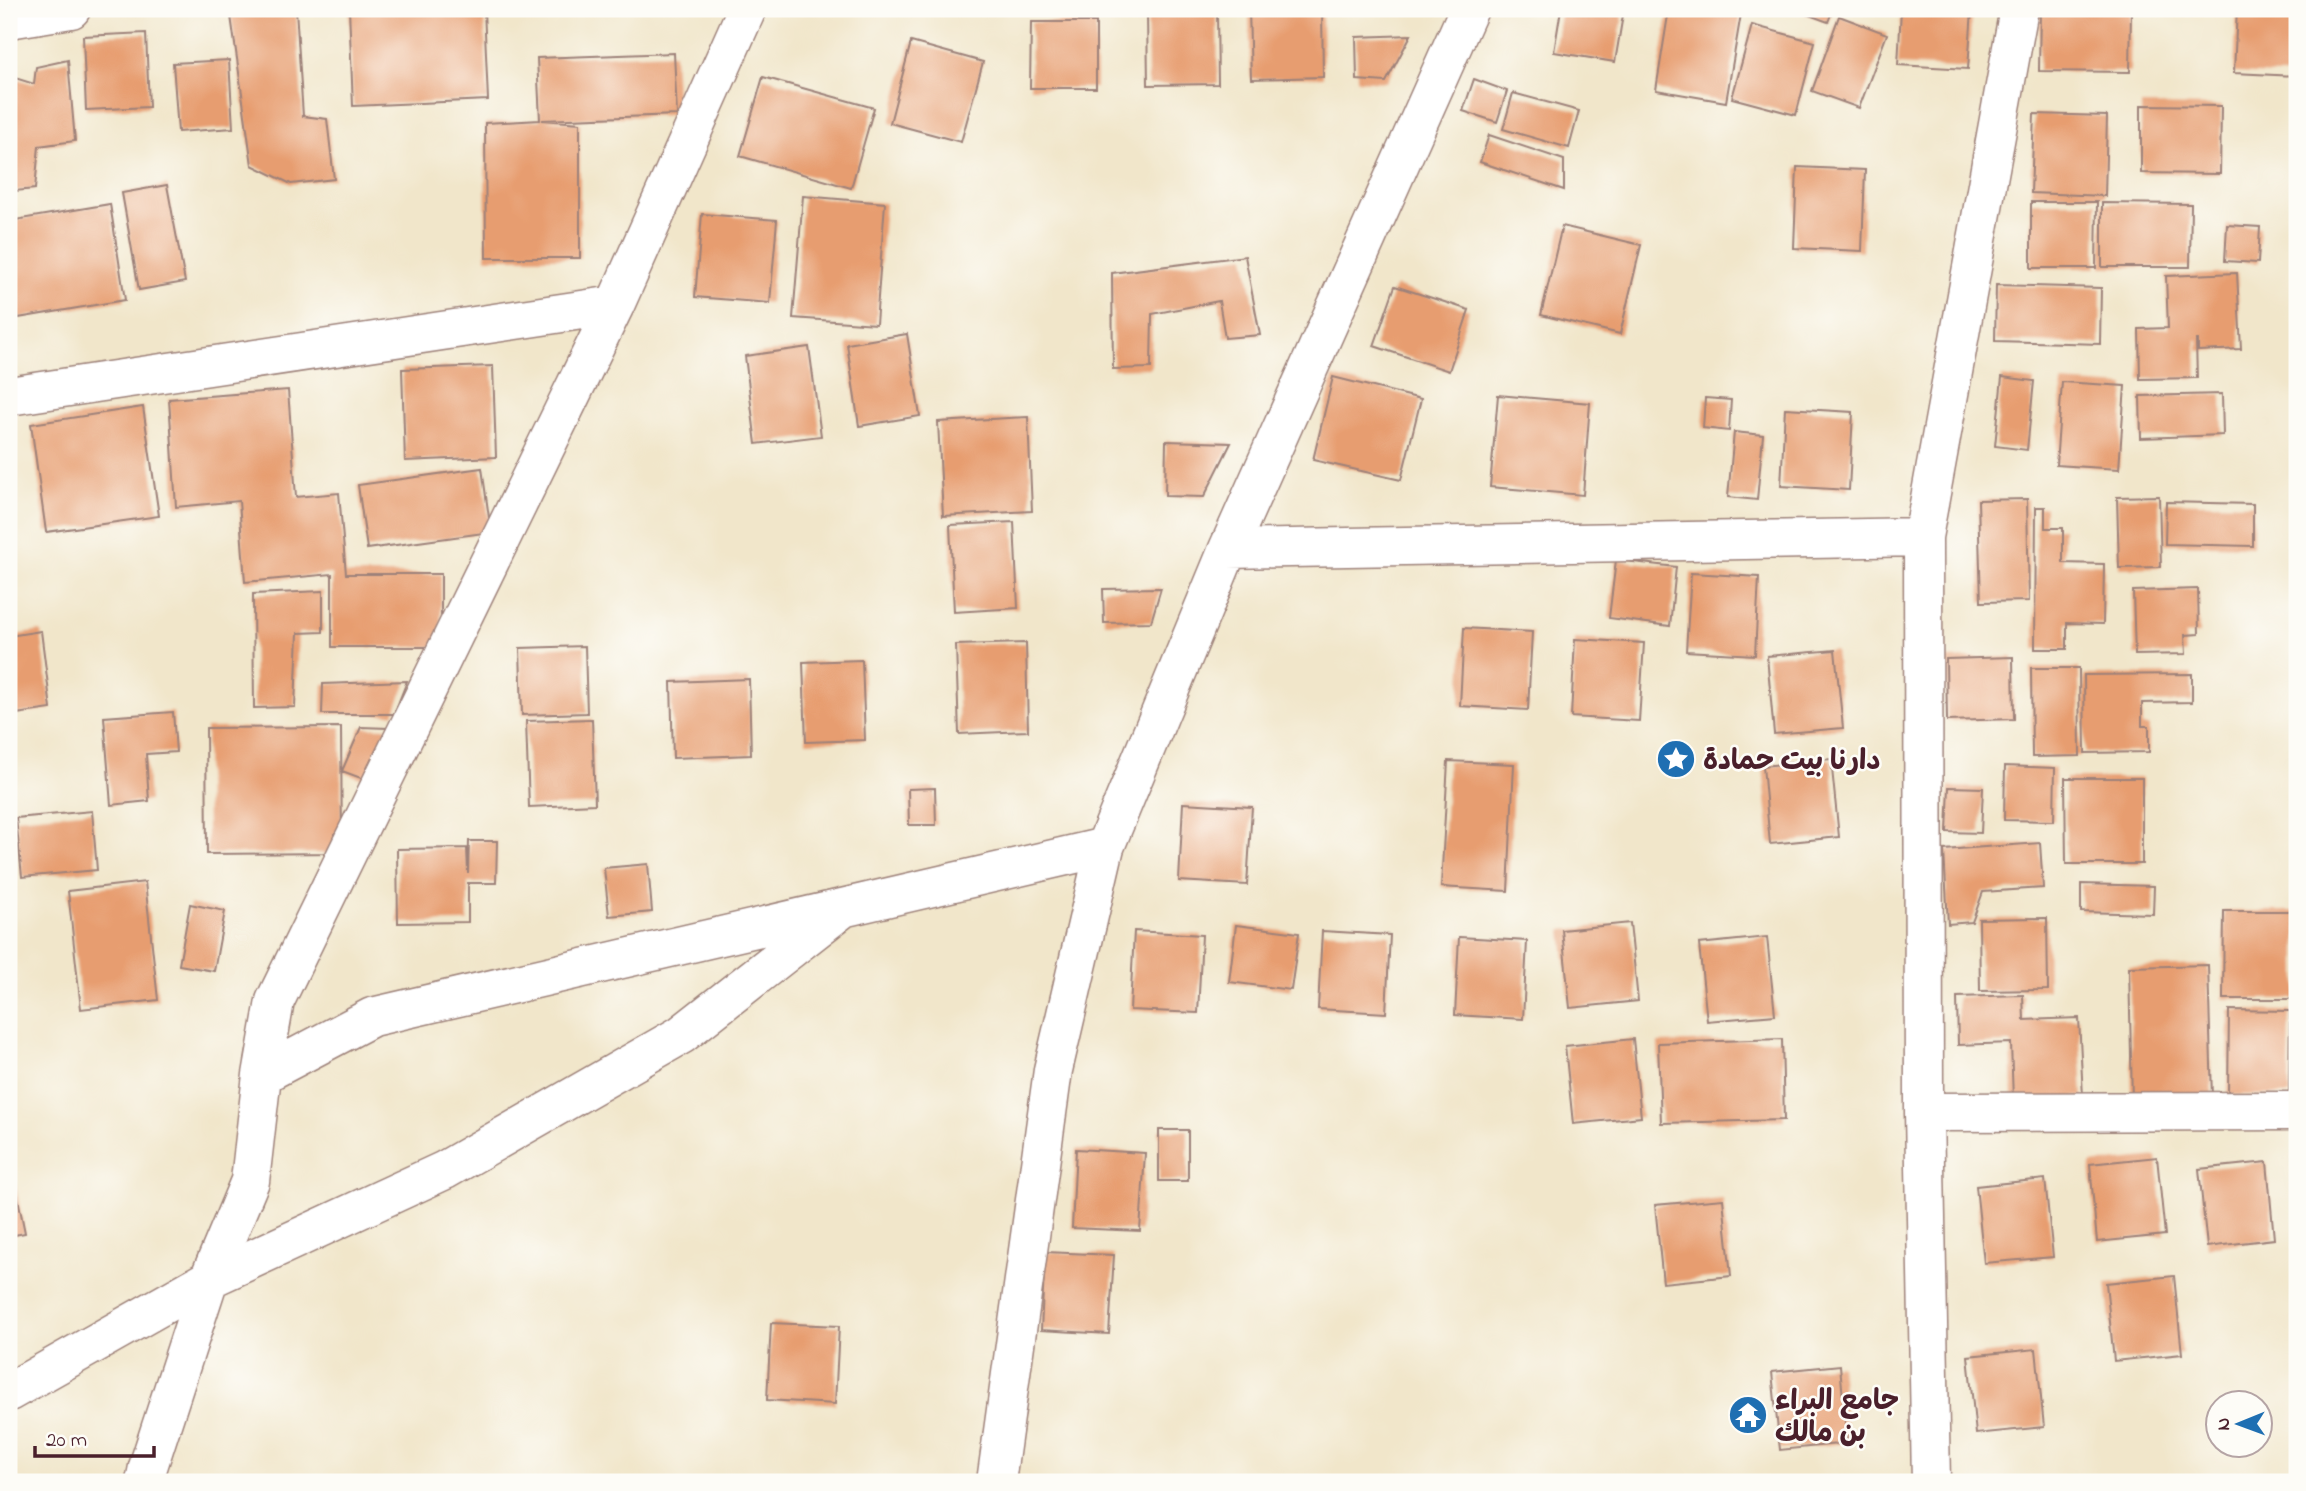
<svg xmlns="http://www.w3.org/2000/svg" width="2306" height="1491" font-family="'Indie Flower','Playpen Sans Arabic',sans-serif">
<rect width="100%" height="100%" fill="#fdfcf7"/>
<filter id="ink" filterUnits="userSpaceOnUse"><feTurbulence type="fractalNoise" baseFrequency=".0143" numOctaves="2"/><feDisplacementMap in="SourceGraphic" scale="14" xChannelSelector="R" yChannelSelector="G"/><feConvolveMatrix kernelMatrix="1 2 1 2 8 2 1 2 1" color-interpolation-filters="sRGB"/></filter>
<filter id="wash" filterUnits="userSpaceOnUse"><feTurbulence type="fractalNoise" baseFrequency=".00686" numOctaves="4" result="noise"/><feDisplacementMap in="SourceGraphic" scale="28" xChannelSelector="R" yChannelSelector="G"/><feGaussianBlur stdDeviation="1.57" result="paint"/><feColorMatrix in="noise" values="0 0 0 0 0 0 0 0 0 0 0 0 0 0 0 0 0 1.4 0 .05"/><feComposite in="paint" operator="in"/></filter>
<g filter="url(#wash)">
<rect width="100%" height="100%" fill="#f1e6ca"/>
<g id="blocks">
<path fill="#e79d6f" d="M 230,9 L 296,9 L 303,116 L 327,119 L 334,179 L 291,184 L 252,165 Z
M 349,9 L 484,9 L 488,100 L 353,106 Z
M 1249,9 L 1322,9 L 1323,77 L 1251,79 Z
M 1561,9 L 1624,9 L 1615,62 L 1554,52 Z
M 1669,9 L 1709,9 L 1741,14 L 1726,102 L 1656,90 Z
M 1793,9 L 1833,9 L 1828,22 Z
M 1901,9 L 1972,9 L 1968,69 L 1898,65 Z
M 2040,9 L 2131,9 L 2130,72 L 2039,71 Z
M 2237,9 L 2297,9 L 2297,76 L 2234,73 Z
M 1217,11 L 1218,84 L 1148,85 L 1147,12 Z
M 1839,16 L 1887,34 L 1859,108 L 1812,91 Z
M 1031,22 L 1096,22 L 1096,88 L 1030,88 Z
M 1752,25 L 1815,42 L 1796,115 L 1732,98 Z
M 146,33 L 149,107 L 86,110 L 83,36 Z
M 1411,35 L 1386,82 L 1357,80 L 1356,37 Z
M 911,42 L 983,62 L 961,142 L 890,123 Z
M 674,53 L 677,115 L 542,120 L 580,123 L 580,258 L 486,258 L 485,123 L 540,120 L 537,58 Z
M 68,60 L 75,141 L 39,146 L 35,189 L 15,191 L 15,174 L 9,175 L 9,76 L 34,84 L 36,67 Z
M 229,60 L 233,128 L 178,132 L 173,63 Z
M 763,77 L 874,108 L 851,188 L 740,156 Z
M 1474,79 L 1507,91 L 1497,122 L 1463,111 Z
M 1513,93 L 1579,111 L 1569,148 L 1503,129 Z
M 2141,105 L 2221,106 L 2220,174 L 2141,173 Z
M 2034,114 L 2107,116 L 2105,196 L 2031,193 Z
M 1489,135 L 1564,160 L 1564,190 L 1480,162 Z
M 1797,167 L 1865,170 L 1862,251 L 1794,248 Z
M 167,185 L 185,282 L 139,290 L 122,193 Z
M 803,196 L 885,203 L 876,324 L 793,318 Z
M 2031,202 L 2097,202 L 2096,268 L 2031,268 Z
M 2102,203 L 2191,204 L 2190,267 L 2102,267 Z
M 110,204 L 125,300 L 18,318 L 9,259 L 9,221 Z
M 702,214 L 777,220 L 770,303 L 695,297 Z
M 2227,225 L 2260,227 L 2258,263 L 2225,261 Z
M 1562,226 L 1641,245 L 1620,334 L 1541,315 Z
M 1245,256 L 1260,335 L 1225,338 L 1219,301 L 1152,314 L 1151,368 L 1113,369 L 1112,273 Z
M 2237,273 L 2241,349 L 2198,351 L 2198,340 L 2196,340 L 2197,378 L 2140,379 L 2139,329 L 2168,328 L 2166,276 Z
M 1996,285 L 2101,288 L 2100,344 L 1995,341 Z
M 1395,286 L 1469,310 L 1449,371 L 1374,346 Z
M 907,334 L 920,416 L 859,426 L 847,344 Z
M 809,347 L 821,436 L 756,444 L 745,356 Z
M 493,366 L 496,457 L 405,461 L 402,369 Z
M 1333,377 L 1421,399 L 1401,480 L 1313,460 Z
M 2002,377 L 2034,381 L 2027,450 L 1995,446 Z
M 2062,382 L 2125,386 L 2119,469 L 2056,465 Z
M 288,390 L 296,497 L 339,493 L 346,574 L 441,574 L 441,647 L 332,647 L 332,574 L 245,582 L 239,501 L 176,507 L 169,399 Z
M 2222,394 L 2223,435 L 2141,438 L 2140,396 Z
M 1498,395 L 1590,403 L 1583,495 L 1490,487 Z
M 1705,398 L 1731,400 L 1729,431 L 1703,428 Z
M 143,407 L 159,516 L 46,532 L 31,424 Z
M 1785,408 L 1853,412 L 1849,490 L 1781,486 Z
M 1028,417 L 1032,511 L 943,516 L 938,422 Z
M 1734,432 L 1763,435 L 1757,500 L 1728,497 Z
M 1166,441 L 1231,443 L 1204,497 L 1165,496 Z
M 482,468 L 491,532 L 367,549 L 358,485 Z
M 2159,496 L 2161,567 L 2119,568 L 2117,497 Z
M 9,497 L 11,497 L 15,535 L 9,536 Z
M 2027,499 L 2029,601 L 1981,602 L 1978,500 Z
M 2166,502 L 2253,504 L 2253,546 L 2165,544 Z
M 2036,507 L 2045,507 L 2045,528 L 2063,528 L 2063,563 L 2104,564 L 2103,624 L 2067,623 L 2067,649 L 2035,649 Z
M 1014,522 L 1018,608 L 954,612 L 950,525 Z
M 1616,560 L 1676,567 L 1670,626 L 1609,618 Z
M 1691,573 L 1759,577 L 1755,655 L 1686,651 Z
M 1161,588 L 1151,622 L 1104,623 L 1103,589 Z
M 2198,589 L 2199,634 L 2185,635 L 2186,654 L 2135,655 L 2133,591 Z
M 323,591 L 323,632 L 298,633 L 295,707 L 254,708 L 253,594 Z
M 1464,628 L 1532,632 L 1528,710 L 1460,706 Z
M 41,631 L 51,709 L 9,715 L 9,636 Z
M 1575,639 L 1644,643 L 1639,721 L 1571,717 Z
M 1026,643 L 1028,731 L 959,734 L 956,645 Z
M 585,646 L 587,713 L 522,715 L 520,648 Z
M 1835,650 L 1843,728 L 1774,734 L 1767,656 Z
M 2013,657 L 2014,719 L 1947,721 L 1946,659 Z
M 862,660 L 865,740 L 806,742 L 803,662 Z
M 2031,668 L 2079,668 L 2080,756 L 2032,757 Z
M 2192,674 L 2192,702 L 2142,703 L 2142,726 L 2149,726 L 2149,752 L 2085,753 L 2084,675 Z
M 749,679 L 751,755 L 673,758 L 671,682 Z
M 407,681 L 394,714 L 322,714 L 323,684 Z
M 173,712 L 176,752 L 146,754 L 149,801 L 111,805 L 104,717 Z
M 592,719 L 595,804 L 529,807 L 526,721 Z
M 341,727 L 342,853 L 207,854 L 206,728 Z
M 361,727 L 388,728 L 366,780 L 342,771 Z
M 1831,759 L 1839,837 L 1770,844 L 1763,766 Z
M 1448,761 L 1514,764 L 1508,891 L 1441,887 Z
M 2005,766 L 2055,768 L 2054,821 L 2004,820 Z
M 2065,778 L 2142,778 L 2142,864 L 2066,864 Z
M 1949,787 L 1983,788 L 1981,833 L 1947,832 Z
M 935,788 L 936,825 L 909,825 L 908,789 Z
M 1183,803 L 1252,807 L 1247,885 L 1179,881 Z
M 92,811 L 97,870 L 22,877 L 16,818 Z
M 469,841 L 497,841 L 496,883 L 468,883 L 468,922 L 398,923 L 397,849 L 467,848 L 468,874 Z
M 2040,843 L 2043,888 L 1983,892 L 1972,922 L 1948,924 L 1944,850 Z
M 648,864 L 652,912 L 609,916 L 604,868 Z
M 145,882 L 158,1000 L 81,1009 L 68,891 Z
M 2081,884 L 2154,886 L 2153,914 L 2081,912 Z
M 190,904 L 225,911 L 214,971 L 179,965 Z
M 2224,911 L 2297,911 L 2297,999 L 2223,999 Z
M 2047,918 L 2048,990 L 1980,991 L 1979,919 Z
M 1630,923 L 1638,1001 L 1570,1008 L 1562,930 Z
M 1236,925 L 1299,933 L 1291,990 L 1229,982 Z
M 1134,931 L 1202,935 L 1198,1013 L 1130,1010 Z
M 1322,931 L 1390,935 L 1386,1013 L 1318,1009 Z
M 1459,937 L 1527,941 L 1523,1019 L 1455,1015 Z
M 1767,937 L 1775,1015 L 1707,1021 L 1699,944 Z
M 2208,965 L 2212,1098 L 2132,1100 L 2129,967 Z
M 2023,995 L 2024,1020 L 2079,1018 L 2083,1097 L 2013,1100 L 2011,1043 L 1958,1045 L 1957,997 Z
M 2229,1010 L 2290,1011 L 2289,1095 L 2228,1095 Z
M 1633,1039 L 1641,1117 L 1573,1124 L 1565,1046 Z
M 1782,1039 L 1784,1120 L 1661,1123 L 1658,1043 Z
M 1159,1130 L 1188,1130 L 1188,1181 L 1159,1181 Z
M 1076,1149 L 1145,1153 L 1140,1231 L 1072,1228 Z
M 2157,1157 L 2165,1235 L 2097,1242 L 2090,1164 Z
M 10,1159 L 25,1233 L 9,1236 L 9,1160 Z
M 2267,1162 L 2274,1239 L 2207,1247 L 2199,1169 Z
M 2045,1179 L 2053,1257 L 1984,1263 L 1976,1186 Z
M 1723,1199 L 1731,1276 L 1663,1283 L 1655,1205 Z
M 1045,1252 L 1114,1255 L 1109,1334 L 1041,1330 Z
M 2174,1276 L 2182,1354 L 2114,1361 L 2106,1283 Z
M 771,1323 L 839,1326 L 835,1404 L 767,1400 Z
M 2036,1349 L 2044,1427 L 1976,1434 L 1968,1356 Z
M 1840,1365 L 1847,1443 L 1780,1450 L 1772,1372 Z"/>
</g>
</g>
<g filter="url(#ink)">
<use href="#blocks" fill-opacity="0" stroke="#9e827a" stroke-width="2"/>
<g fill="none" stroke-linecap="round" stroke-linejoin="round">
<g stroke="#9e827a" stroke-width="41">
<path id="minor" d="M 9,19 L 71,9
M 9,396 L 615,305
M 1228,549 L 1923,537
M 262,1075 L 372,1017 L 1105,847
M 1924,1112 L 2297,1111
M 9,1392 L 209,1279 L 445,1170 L 681,1035 L 843,908
M 145,1482 L 148,1467 L 209,1279 L 250,1181 L 262,1075 L 275,1001 L 615,305 L 747,9
M 996,1482 L 1053,1070 L 1105,847 L 1228,549 L 1469,9
M 1931,1482 L 1924,1112 L 1923,537 L 2019,9"/>
</g>
<use href="#minor" stroke="#fff" stroke-width="38"/>
</g>
</g>
<defs>
<g id="sight-disc" transform="scale(2.0125)"><circle r="9.5" fill="#1f6fb2" stroke="#fdfcf7"/><path d="M0-6L1.8-2.2L6-1.7L2.9 1.2L3.7 5.4L0 3.3L-3.7 5.4L-2.9 1.2L-6-1.7L-1.8-2.2Z" fill="#fff"/></g>
<g id="temple-disc" transform="scale(2.0125)"><circle r="9.5" fill="#1f6fb2" stroke="#fdfcf7"/><path d="M0-6L5-2H3V0L6.5 2.5H4V6H1.5V3h-3V6H-4V2.5H-6.5L-3 0V-2H-5Z" fill="#fff"/></g>
</defs>
<g fill-rule="evenodd">
<use href="#sight-disc" x="1676" y="759"/>
<use href="#temple-disc" x="1748" y="1415"/>
</g>
<g text-anchor="middle" stroke-width="5" stroke-linejoin="round" paint-order="stroke">
<g font-size="28" font-weight="bold" fill="#4a1f2b" stroke="#fdfcf7" text-anchor="start">
<text x="1703" y="769">دارنا بيت حمادة</text>
<text x="1775" y="1409">جامع البراء<tspan x="1775" dy="32">بن مالك</tspan></text>
</g>
</g>
<rect width="2306" height="1491" fill="none" stroke="#fdfcf7" stroke-width="35"/>
<g transform="translate(2239 1424) rotate(269)"><circle r="33" fill="#fdfcf7" stroke="#b5a4a5" stroke-width="2"/>
<path d="M0-5L12 26L0 18L-12 26Z" fill="#1f6fb2"/>
<text y="-10" font-size="19" font-weight="bold" text-anchor="middle" fill="#4a1f2b">N</text>
</g>
<path d="M35 1446v10h119v-10" fill="none" stroke="#4a1f2b" stroke-width="3.5"/>
<text x="46" y="1446" font-size="21" fill="#4a1f2b" stroke="#fdfcf7" stroke-width="5" paint-order="stroke">20 m</text>
</svg>
